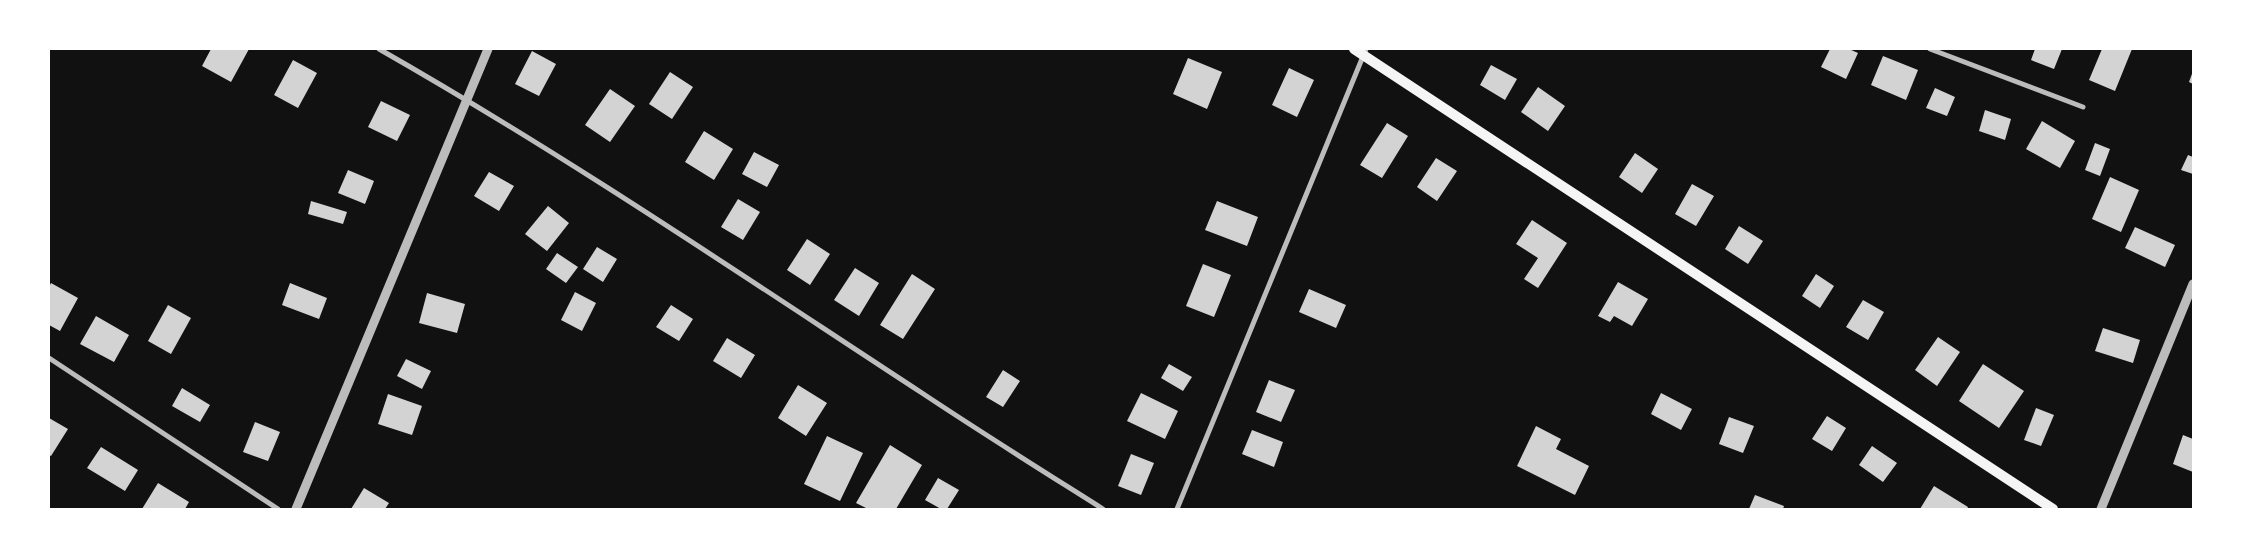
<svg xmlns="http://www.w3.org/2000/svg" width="2242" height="558" font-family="'Sofia Sans Condensed',sans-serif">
<rect width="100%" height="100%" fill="#111"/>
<path fill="#d3d3d3" d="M 211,49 L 249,49 L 231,82 L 202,66 Z
M 1830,49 L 1849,49 L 1858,53 L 1846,79 L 1821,67 Z
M 2035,49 L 2062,49 L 2054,69 L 2031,60 Z
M 2102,49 L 2132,49 L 2115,91 L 2089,80 Z
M 532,51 L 556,64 L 539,96 L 515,84 Z
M 1883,56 L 1918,70 L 1906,100 L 1871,85 Z
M 1188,58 L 1222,72 L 1207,109 L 1173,94 Z
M 293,60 L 317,73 L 298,108 L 274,95 Z
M 1491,65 L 1517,79 L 1505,100 L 1480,85 Z
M 1289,68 L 1314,80 L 1297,117 L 1272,105 Z
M 2193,71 L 2193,84 L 2189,82 Z
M 670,72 L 693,87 L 672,119 L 649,104 Z
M 1538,87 L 1565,106 L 1548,131 L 1521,112 Z
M 1935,88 L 1955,97 L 1947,116 L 1926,108 Z
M 610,89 L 635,106 L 610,142 L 585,125 Z
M 381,101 L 410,115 L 397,141 L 368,127 Z
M 1985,110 L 2011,119 L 2005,140 L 1979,131 Z
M 2042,121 L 2075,141 L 2060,168 L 2026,149 Z
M 1387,123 L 1408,136 L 1382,178 L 1360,165 Z
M 704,131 L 733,149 L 714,180 L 685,162 Z
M 2095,143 L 2110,149 L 2100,176 L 2085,170 Z
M 754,152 L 779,165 L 767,187 L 742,174 Z
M 1635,153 L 1658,169 L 1642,193 L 1619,177 Z
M 2188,155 L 2193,157 L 2193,174 L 2181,170 Z
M 1436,158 L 1457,171 L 1437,201 L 1417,187 Z
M 348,170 L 374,181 L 365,204 L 338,193 Z
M 489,172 L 514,186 L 499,211 L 474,196 Z
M 2110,177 L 2139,190 L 2121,232 L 2092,219 Z
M 1692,184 L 1714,196 L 1696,226 L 1675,214 Z
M 738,199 L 760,212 L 743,240 L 721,227 Z
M 311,201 L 347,212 L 343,224 L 308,214 Z
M 1217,201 L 1258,217 L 1247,246 L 1205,230 Z
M 548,206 L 569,223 L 547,251 L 525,234 Z
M 1532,220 L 1567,243 L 1538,288 L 1524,279 L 1538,258 L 1516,244 Z
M 1739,226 L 1763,241 L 1748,264 L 1725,249 Z
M 2135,227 L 2175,245 L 2165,267 L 2125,248 Z
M 807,239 L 830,254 L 810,285 L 787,270 Z
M 597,247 L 617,259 L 603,282 L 583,269 Z
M 557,253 L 578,267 L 566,283 L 546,269 Z
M 1203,264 L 1231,275 L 1214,317 L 1186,306 Z
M 855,268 L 879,283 L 859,316 L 834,300 Z
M 912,274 L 935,289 L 903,339 L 880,325 Z
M 1816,274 L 1834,286 L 1820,308 L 1802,296 Z
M 1618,282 L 1648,299 L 1632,326 L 1614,316 L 1610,322 L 1598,316 Z
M 51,283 L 78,298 L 60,331 L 49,325 L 49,287 Z
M 290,283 L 327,298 L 319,319 L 282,305 Z
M 1309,289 L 1346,305 L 1336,328 L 1299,312 Z
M 575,292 L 596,303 L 582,331 L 561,320 Z
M 427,293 L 465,304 L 457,333 L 419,323 Z
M 1863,300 L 1884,312 L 1868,340 L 1846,327 Z
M 168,305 L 191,318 L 171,354 L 148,341 Z
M 671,305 L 693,319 L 679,341 L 656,327 Z
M 96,316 L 129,335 L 114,362 L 80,344 Z
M 2103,328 L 2140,340 L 2133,363 L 2095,351 Z
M 1938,337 L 1960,352 L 1937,386 L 1915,370 Z
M 727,338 L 755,355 L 741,378 L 713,361 Z
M 406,359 L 431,371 L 422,389 L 397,376 Z
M 1169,364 L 1192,377 L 1183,391 L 1161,378 Z
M 1983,364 L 2024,391 L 1999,428 L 1959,401 Z
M 1003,370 L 1020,381 L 1003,407 L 986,397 Z
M 1269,380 L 1295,390 L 1281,422 L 1256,412 Z
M 798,385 L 827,403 L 806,436 L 778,418 Z
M 182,388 L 210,405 L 200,422 L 172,406 Z
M 1141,393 L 1178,411 L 1165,439 L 1127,421 Z
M 1661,393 L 1692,409 L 1681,430 L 1651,414 Z
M 388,394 L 422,406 L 412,435 L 378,424 Z
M 2036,408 L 2054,415 L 2041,446 L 2024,440 Z
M 1827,416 L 1846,428 L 1832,451 L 1812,439 Z
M 1729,417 L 1754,426 L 1743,453 L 1719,444 Z
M 49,418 L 68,429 L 51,456 L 49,455 Z
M 255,422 L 280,432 L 268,461 L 243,452 Z
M 1536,426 L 1561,439 L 1556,449 L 1589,466 L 1575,495 L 1517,466 Z
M 1252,430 L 1283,442 L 1274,467 L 1242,454 Z
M 2183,435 L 2193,439 L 2193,472 L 2173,464 Z
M 827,436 L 863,453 L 840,501 L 804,484 Z
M 890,445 L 922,465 L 896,509 L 868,509 L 856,503 Z
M 1872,446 L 1897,463 L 1883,482 L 1859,465 Z
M 101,447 L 138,470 L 125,491 L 87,468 Z
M 1131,454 L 1154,463 L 1141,495 L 1118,486 Z
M 938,478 L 959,490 L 947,509 L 941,509 L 925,500 Z
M 158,483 L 189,502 L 185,509 L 142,509 Z
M 1934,486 L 1968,507 L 1967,509 L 1920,509 Z
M 364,488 L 389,503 L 385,509 L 351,509 Z
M 1755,495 L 1784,506 L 1783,509 L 1749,509 Z"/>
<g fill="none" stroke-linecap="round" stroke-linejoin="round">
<path stroke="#bcbcbc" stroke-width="5" d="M 379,49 C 565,155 743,276 922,393 C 982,433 1043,471 1103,509
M 1930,49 L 2083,107
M 49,358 L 278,509
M 1177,509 L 1366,49"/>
<path stroke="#bcbcbc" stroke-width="9" d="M 296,509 L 488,49
M 2101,509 L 2193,284"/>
<path stroke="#f5f5f5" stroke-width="10" d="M 1354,49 L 2053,509"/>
</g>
<rect width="2242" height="558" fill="none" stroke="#ffffff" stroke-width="100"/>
</svg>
